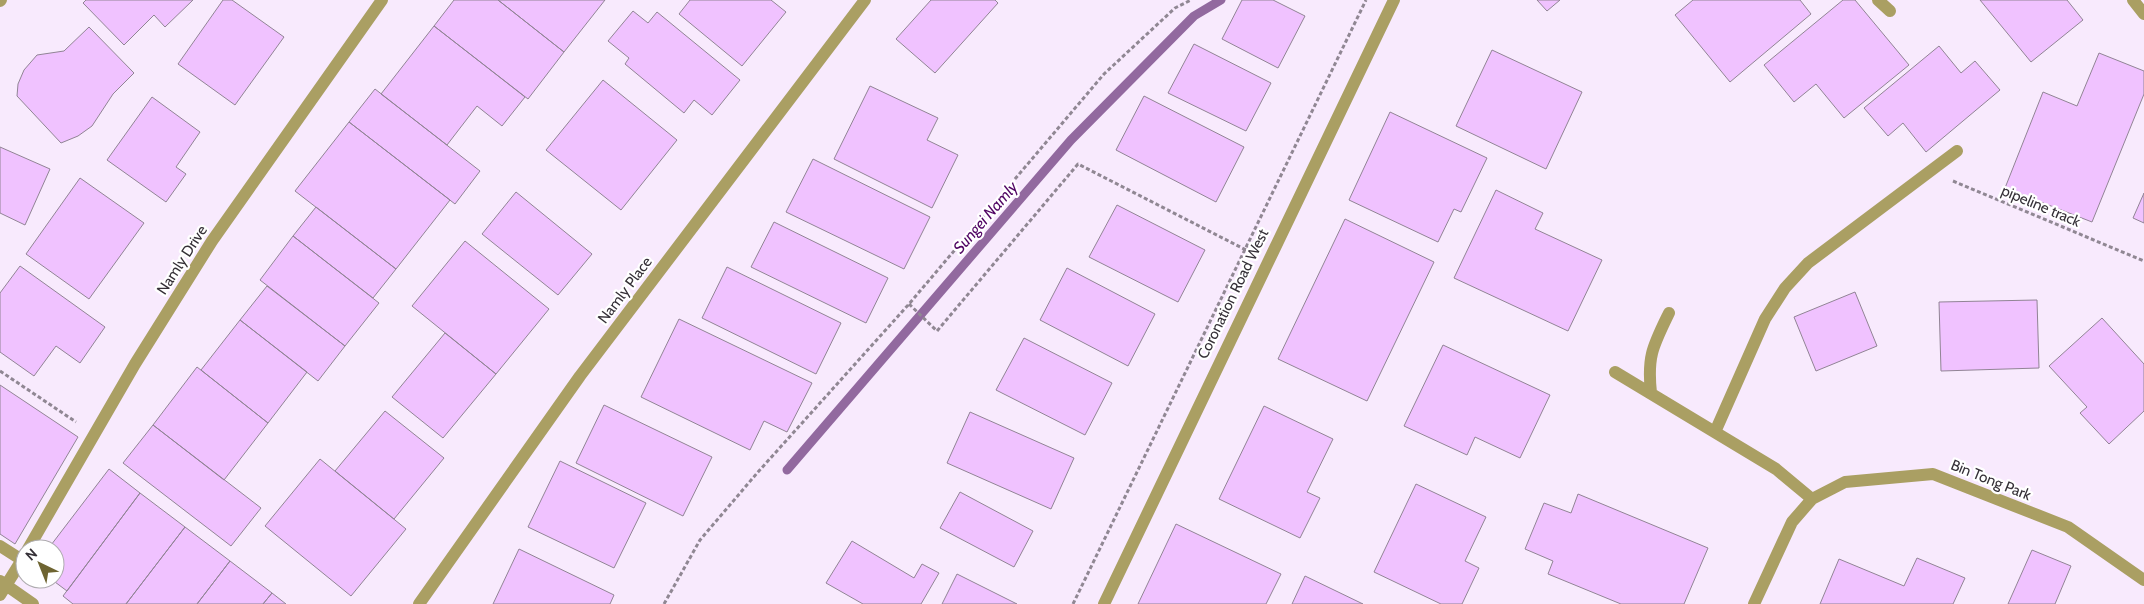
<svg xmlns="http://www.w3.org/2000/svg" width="2144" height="604" font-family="Cabin,sans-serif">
<rect width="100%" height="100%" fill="#f8eafd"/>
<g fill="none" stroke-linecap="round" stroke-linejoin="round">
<path stroke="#92699f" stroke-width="9" d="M 787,470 L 1071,140 L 1194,16 L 1221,0"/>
</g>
<path fill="#f0c2ff" stroke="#918495" d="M 86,0 L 193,0 L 165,27 L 154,15 L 124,45 L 83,3 Z
M 223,0 L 232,0 L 284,37 L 235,105 L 178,64 Z
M 454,0 L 498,0 L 564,52 L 528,99 L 434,26 Z
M 498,0 L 605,0 L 564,52 Z
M 690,0 L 771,0 L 786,12 L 742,66 L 679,14 Z
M 931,0 L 995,0 L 998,3 L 935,73 L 896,39 Z
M 1242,0 L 1273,0 L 1305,16 L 1278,68 L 1222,39 Z
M 1537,0 L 1560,0 L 1547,11 Z
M 1693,0 L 1800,0 L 1811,14 L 1730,82 L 1675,15 Z
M 1843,0 L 1855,0 L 1909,65 L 1844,118 L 1816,84 L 1794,102 L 1764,65 Z
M 1980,0 L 2067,0 L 2083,20 L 2031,62 Z
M 633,11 L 648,23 L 657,12 L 740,80 L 712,115 L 694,100 L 684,113 L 625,64 L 629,58 L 608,41 Z
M 434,26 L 525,97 L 502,126 L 477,106 L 447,145 L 381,94 Z
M 89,27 L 134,73 L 113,94 L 92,126 L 78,136 L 61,143 L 17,96 L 18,84 L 24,70 L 37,55 L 64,51 Z
M 1194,44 L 1271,83 L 1246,131 L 1168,93 Z
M 1939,46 L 1961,73 L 1975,61 L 2000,90 L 1926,152 L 1903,123 L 1888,136 L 1864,108 Z
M 1492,50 L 1582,92 L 1546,169 L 1456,126 Z
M 2099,53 L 2144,71 L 2144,94 L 2092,222 L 2005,188 L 2043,92 L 2077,106 Z
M 603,80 L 677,140 L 621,210 L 546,150 Z
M 870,86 L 938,118 L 927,140 L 958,155 L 932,208 L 834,159 Z
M 375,89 L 480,171 L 455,204 L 349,122 Z
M 1144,96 L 1244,147 L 1216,202 L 1116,150 Z
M 152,97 L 200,132 L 176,167 L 186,174 L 166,202 L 107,160 Z
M 1390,112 L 1487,158 L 1461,212 L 1454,209 L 1438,242 L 1349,200 Z
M 349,122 L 450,200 L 396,269 L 295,191 Z
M 0,147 L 50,169 L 25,225 L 0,213 Z
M 813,159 L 930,217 L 904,269 L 786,212 Z
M 80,178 L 144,223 L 89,299 L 26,254 Z
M 1496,190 L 1543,213 L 1535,229 L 1602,260 L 1568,331 L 1454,278 Z
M 516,192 L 592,254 L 558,295 L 482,234 Z
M 2144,193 L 2144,223 L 2133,218 Z
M 1117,205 L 1205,250 L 1178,302 L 1089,257 Z
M 316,207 L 396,269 L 373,298 L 293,236 Z
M 1345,219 L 1434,262 L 1367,401 L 1278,359 Z
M 774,222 L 888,278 L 866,323 L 751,267 Z
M 293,236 L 379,303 L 345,346 L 260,280 Z
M 465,241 L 549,309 L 496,374 L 412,306 Z
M 20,266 L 105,327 L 80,363 L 56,346 L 34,376 L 0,352 L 0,293 Z
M 727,267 L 841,323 L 816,374 L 702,318 Z
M 1067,268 L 1155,314 L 1128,366 L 1040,320 Z
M 267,286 L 345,346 L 318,381 L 240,320 Z
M 1855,292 L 1877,346 L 1816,371 L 1794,317 Z
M 2037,300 L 2039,368 L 1941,371 L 1939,302 Z
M 2102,318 L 2144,364 L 2144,411 L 2109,444 L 2080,413 L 2087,407 L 2049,366 Z
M 679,319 L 812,383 L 787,432 L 764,421 L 750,450 L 641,397 Z
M 240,320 L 307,372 L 268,423 L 201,370 Z
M 445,333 L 496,374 L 443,438 L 392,397 Z
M 1024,338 L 1112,383 L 1085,435 L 996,390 Z
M 1443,345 L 1550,395 L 1520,458 L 1475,437 L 1467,455 L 1404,426 Z
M 197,367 L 268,423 L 224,480 L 153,425 Z
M 0,385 L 78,437 L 15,544 L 0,534 Z
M 604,405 L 712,457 L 683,516 L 576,463 Z
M 1264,406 L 1333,439 L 1307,492 L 1320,498 L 1300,538 L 1219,499 Z
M 385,411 L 444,458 L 394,519 L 335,471 Z
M 970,412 L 1074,458 L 1051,509 L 947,463 Z
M 153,425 L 261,508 L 231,546 L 123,463 Z
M 320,459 L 406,529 L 351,596 L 265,526 Z
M 560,461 L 646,503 L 614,568 L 528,527 Z
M 109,469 L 140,493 L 67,591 L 51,579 L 55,579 L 55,549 L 48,549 Z
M 1416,484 L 1486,517 L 1465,561 L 1479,568 L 1462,604 L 1441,604 L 1374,572 Z
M 960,492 L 1033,531 L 1014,567 L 940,528 Z
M 140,493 L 185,527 L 126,604 L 73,604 L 63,596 Z
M 1578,494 L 1708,548 L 1684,604 L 1621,604 L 1548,574 L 1553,561 L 1525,549 L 1544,503 L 1571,513 Z
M 1176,524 L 1281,574 L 1266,604 L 1138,604 Z
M 185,527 L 230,561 L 197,604 L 126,604 Z
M 852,541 L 914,578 L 922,564 L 939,573 L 921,604 L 863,604 L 826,583 Z
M 519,549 L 614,595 L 610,604 L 493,604 Z
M 2032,550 L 2071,566 L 2055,604 L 2008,604 Z
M 1917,558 L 1965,578 L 1953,604 L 1820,604 L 1839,559 L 1904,586 Z
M 230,561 L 272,593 L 263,604 L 197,604 Z
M 957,574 L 1017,604 L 942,604 Z
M 1305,576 L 1363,604 L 1292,604 Z
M 272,593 L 286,604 L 263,604 Z"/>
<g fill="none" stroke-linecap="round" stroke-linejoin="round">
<path stroke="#908793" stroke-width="3" stroke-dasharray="4 2.5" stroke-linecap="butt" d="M 1953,181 L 2144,261
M 909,304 L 937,331 L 1078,164 L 1246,250
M 0,371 L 76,422
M 664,604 L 700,540 L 758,472 L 909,304 L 1104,74 L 1175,8 L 1191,0
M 1073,604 L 1366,0"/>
<path stroke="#aa9f63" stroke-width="12" d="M 0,546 L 22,560"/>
<path stroke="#aa9f63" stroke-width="12" d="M 1878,0 L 1890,11
M 2133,0 L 2144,14
M 0,1 L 1,0
M 1615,372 L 1776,469 L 1812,499
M 1651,393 C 1647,356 1653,346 1669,313
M 1715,432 L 1765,319 L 1785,288 L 1808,263 L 1957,151
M 28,549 L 135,364 L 212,241 L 382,0
M 0,581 L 33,604
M 0,595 L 25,555
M 419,604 L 580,376 L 865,0
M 1104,604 L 1394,0
M 1754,604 L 1792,522 L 1812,499 L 1845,482 L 1933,474 L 2068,527 L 2144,580"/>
</g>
<g text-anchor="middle" stroke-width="4.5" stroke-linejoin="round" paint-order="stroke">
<g font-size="15" fill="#353037" stroke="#fff">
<text transform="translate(2041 206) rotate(23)" y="5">pipeline track</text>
<text transform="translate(182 260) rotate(-57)" y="5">Namly Drive</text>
<text transform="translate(625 290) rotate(-53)" y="5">Namly Place</text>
<text transform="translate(1233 294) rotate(-64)" y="5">Coronation Road West</text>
<text transform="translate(1991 480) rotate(22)" y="5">Bin Tong Park</text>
</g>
<g font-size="16" font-style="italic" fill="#500463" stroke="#fff">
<text transform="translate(985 217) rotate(-49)" y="6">Sungei Namly</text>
</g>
</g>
<g transform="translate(40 564) rotate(317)"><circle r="24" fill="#ffffff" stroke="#aeacaf"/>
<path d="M0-4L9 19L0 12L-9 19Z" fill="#6e6431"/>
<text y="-8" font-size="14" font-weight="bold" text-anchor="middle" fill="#353037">N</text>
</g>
</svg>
